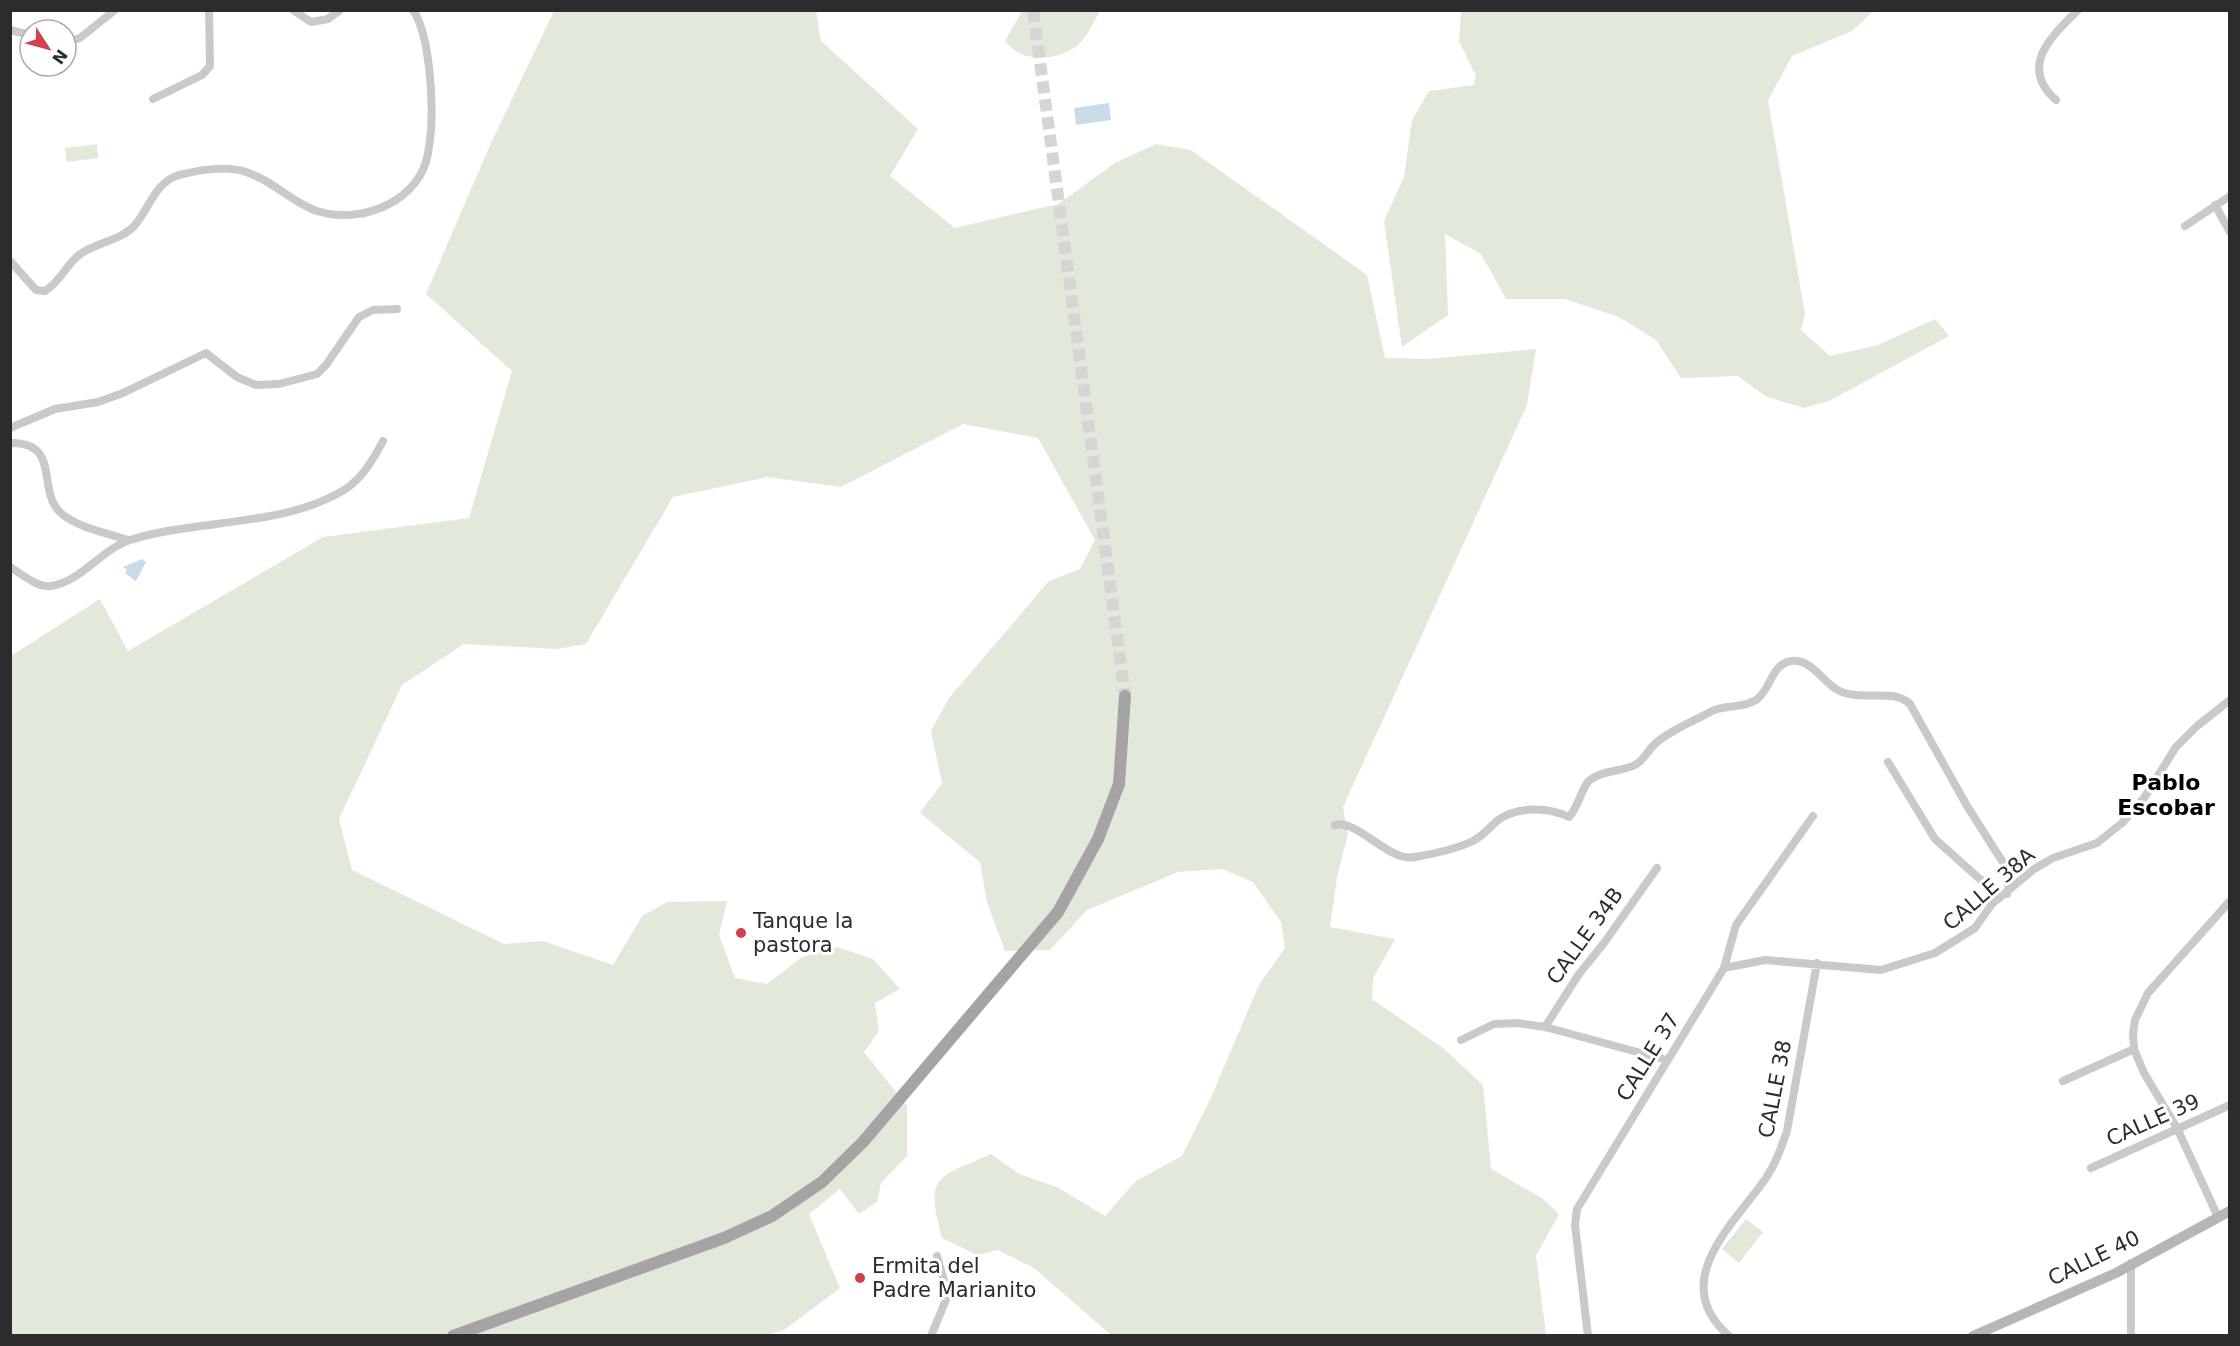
<svg xmlns="http://www.w3.org/2000/svg" width="2240" height="1346" font-family="'DejaVu Sans',sans-serif">
<rect width="100%" height="100%" fill="#fff"/>
<path fill="#e2e9db" d="M 554,11 L 816,11 L 821,41 L 918,129 L 890,176 L 955,228 L 1058,204 L 1115,163 L 1156,144 L 1191,150 L 1367,275 L 1385,358 L 1428,359 L 1536,349 L 1527,405 L 1343,807 L 1348,834 L 1337,877 L 1330,927 L 1395,939 L 1373,978 L 1372,999 L 1443,1048 L 1483,1085 L 1491,1169 L 1542,1198 L 1559,1214 L 1536,1256 L 1546,1335 L 1111,1335 L 1034,1268 L 998,1250 L 977,1255 L 942,1238 C 924,1173 938,1178 991,1154 L 1019,1174 L 1057,1187 L 1105,1216 L 1136,1181 L 1182,1156 L 1210,1100 L 1259,985 L 1285,948 L 1281,922 L 1253,882 L 1222,869 L 1178,872 L 1087,910 L 1050,950 L 1005,951 L 987,902 L 980,862 L 920,813 L 942,783 L 931,731 L 949,698 L 1049,581 L 1080,569 L 1095,540 L 1038,438 L 963,424 L 841,487 L 767,477 L 673,497 L 586,644 L 557,649 L 464,644 L 402,685 L 339,819 L 352,870 L 504,944 L 543,941 L 613,965 L 642,916 L 667,902 L 727,901 L 719,935 L 735,978 L 767,984 L 802,957 L 837,947 L 873,959 L 900,989 L 875,1003 L 879,1031 L 864,1052 L 907,1106 L 907,1156 L 881,1183 L 877,1202 L 859,1214 L 840,1189 L 809,1214 L 840,1288 L 784,1330 L 768,1335 L 11,1336 L 11,656 L 100,599 L 128,651 L 323,537 L 469,518 L 512,371 L 426,294 L 491,143 Z
M 1022,11 L 1022,10 L 1100,11 C 1094,21 1086,39 1077,46 C 1054,62 1022,63 1005,41 Z
M 1461,11 L 1874,11 L 1852,31 L 1792,56 L 1768,100 L 1805,314 L 1801,330 L 1830,356 L 1878,345 L 1935,319 L 1949,336 L 1829,401 L 1804,408 L 1767,397 L 1738,376 L 1681,378 L 1656,340 L 1619,317 L 1565,299 L 1506,299 L 1481,254 L 1445,234 L 1448,315 L 1402,347 L 1384,221 L 1404,177 L 1412,120 L 1429,91 L 1474,85 L 1476,76 L 1459,41 Z
M 97,144 L 98,158 L 67,162 L 65,148 Z
M 1746,1219 L 1763,1232 L 1739,1263 L 1722,1249 Z"/>
<path fill="#c9dbe7" d="M 1109,103 L 1111,120 L 1076,125 L 1074,108 Z
M 142,559 L 146,562 L 136,581 L 125,573 L 127,570 L 123,567 Z"/>
<g fill="none" stroke-linecap="round" stroke-linejoin="round">
<path stroke="#d5d5d5" stroke-width="12" stroke-dasharray="12 6" stroke-linecap="butt" d="M 1033,10 L 1125,696"/>
<path stroke="#c9c9c9" stroke-width="8" d="M 293,10 L 311,22 L 328,19 L 340,10
M 10,30 L 30,35
M 66,43 L 80,38 L 115,10
M 153,99 L 202,75 L 210,66 L 209,10
M 2056,100 C 2018,66 2052,36 2078,10
M 2215,205 L 2230,232
M 2185,226 L 2230,196
M 10,261 L 36,290 L 45,291 C 60,282 66,265 79,255 C 96,242 121,241 135,225 C 149,209 155,182 179,175 C 199,170 226,165 246,172 C 272,180 294,204 317,211 C 358,224 412,205 426,162 C 429,151 430,141 431,130 C 433,100 430,35 413,10
M 10,428 L 55,409 L 98,402 L 123,393 L 206,353 L 237,377 L 256,385 L 279,384 L 317,374 L 326,365 L 359,317 L 373,310 L 397,309
M 10,443 C 63,442 35,492 62,514 C 79,528 107,533 128,540
M 10,567 C 22,574 37,588 51,586 C 82,581 102,549 130,540 C 195,519 288,527 347,488 C 363,477 374,458 383,441
M 1888,762 L 1935,839 L 1982,881 L 1992,894 L 1992,904
M 1335,825 C 1360,820 1389,863 1415,857 C 1433,854 1456,849 1473,841 C 1483,836 1490,827 1498,820 C 1518,806 1548,807 1569,817 C 1579,806 1581,790 1588,782 C 1600,770 1621,772 1635,765 C 1645,760 1648,749 1657,742 C 1673,729 1694,721 1712,711 C 1727,704 1741,709 1756,700 C 1771,690 1771,664 1791,661 C 1812,659 1821,680 1836,689 C 1857,703 1893,687 1910,704 L 1967,806 L 2011,875 L 2007,894
M 1724,968 L 1765,960 L 1881,970 L 1935,953 L 1975,928 L 1992,904 L 2034,869 L 2053,858 L 2097,843 L 2122,823 L 2144,798 L 2176,747 L 2197,726 L 2230,700
M 1545,1027 L 1579,974 L 1604,943 L 1657,868
M 1461,1040 L 1494,1024 L 1517,1023 L 1545,1027 L 1667,1060
M 2063,1081 L 2134,1049
M 2091,1168 L 2230,1105
M 2218,1217 L 2177,1128 L 2144,1073 L 2134,1049 L 2133,1033 L 2135,1020 L 2148,993 L 2230,901
M 931,1336 L 948,1295 L 937,1256
M 1588,1336 L 1575,1225 L 1577,1209 L 1724,968 L 1736,925 L 1813,816
M 1729,1336 C 1667,1282 1733,1225 1766,1178 C 1776,1163 1781,1148 1787,1131 L 1817,963
M 2131,1336 L 2131,1263"/>
<path stroke="#b6b6b6" stroke-width="10" d="M 1973,1336 L 2116,1273 L 2230,1211"/>
<path stroke="#a4a4a4" stroke-width="12" d="M 453,1336 L 724,1238 L 772,1216 L 822,1182 L 863,1142 L 1058,912 L 1098,839 L 1119,784 L 1125,696"/>
</g>
<g fill="#d1414a" stroke="#fff" stroke-width="2">
<circle cx="741" cy="933" r="6"/>
<circle cx="860" cy="1278" r="6"/>
</g>
<g text-anchor="middle" stroke-width="6" stroke-linejoin="round" paint-order="stroke">
<g font-size="21" fill="#2c2c2c" stroke="#fff">
<text transform="translate(1989 889) rotate(-41)" y="7">CALLE 38A</text>
<text transform="translate(1585 936) rotate(-54)" y="7">CALLE 34B</text>
<text transform="translate(1648 1057) rotate(-58)" y="7">CALLE 37</text>
<text transform="translate(1775 1089) rotate(-79)" y="7">CALLE 38</text>
<text transform="translate(2153 1120) rotate(-24)" y="7">CALLE 39</text>
<text transform="translate(2094 1258) rotate(-26)" y="7">CALLE 40</text>
</g>
<g font-size="21" fill="#2c2c2c" stroke="#fff" text-anchor="start">
<text x="753" y="928">Tanque la<tspan x="753" dy="24">pastora</tspan></text>
<text x="872" y="1273">Ermita del<tspan x="872" dy="24">Padre Marianito</tspan></text>
</g>
<g font-size="22" font-weight="bold" fill="#000" stroke="#fff">
<text x="2166" y="790">Pablo<tspan x="2166" dy="25">Escobar</tspan></text>
</g>
</g>
<rect width="2240" height="1346" fill="none" stroke="#2c2c2c" stroke-width="24"/>
<g transform="translate(48 48) rotate(126)"><circle r="28" fill="#ffffff" stroke="#ababab" stroke-width="1.5"/>
<path d="M0-4.5L10 22L0 15L-10 22Z" fill="#d1414a"/>
<text y="-9" font-size="16" font-weight="bold" text-anchor="middle" fill="#2c2c2c">N</text>
</g>
</svg>
